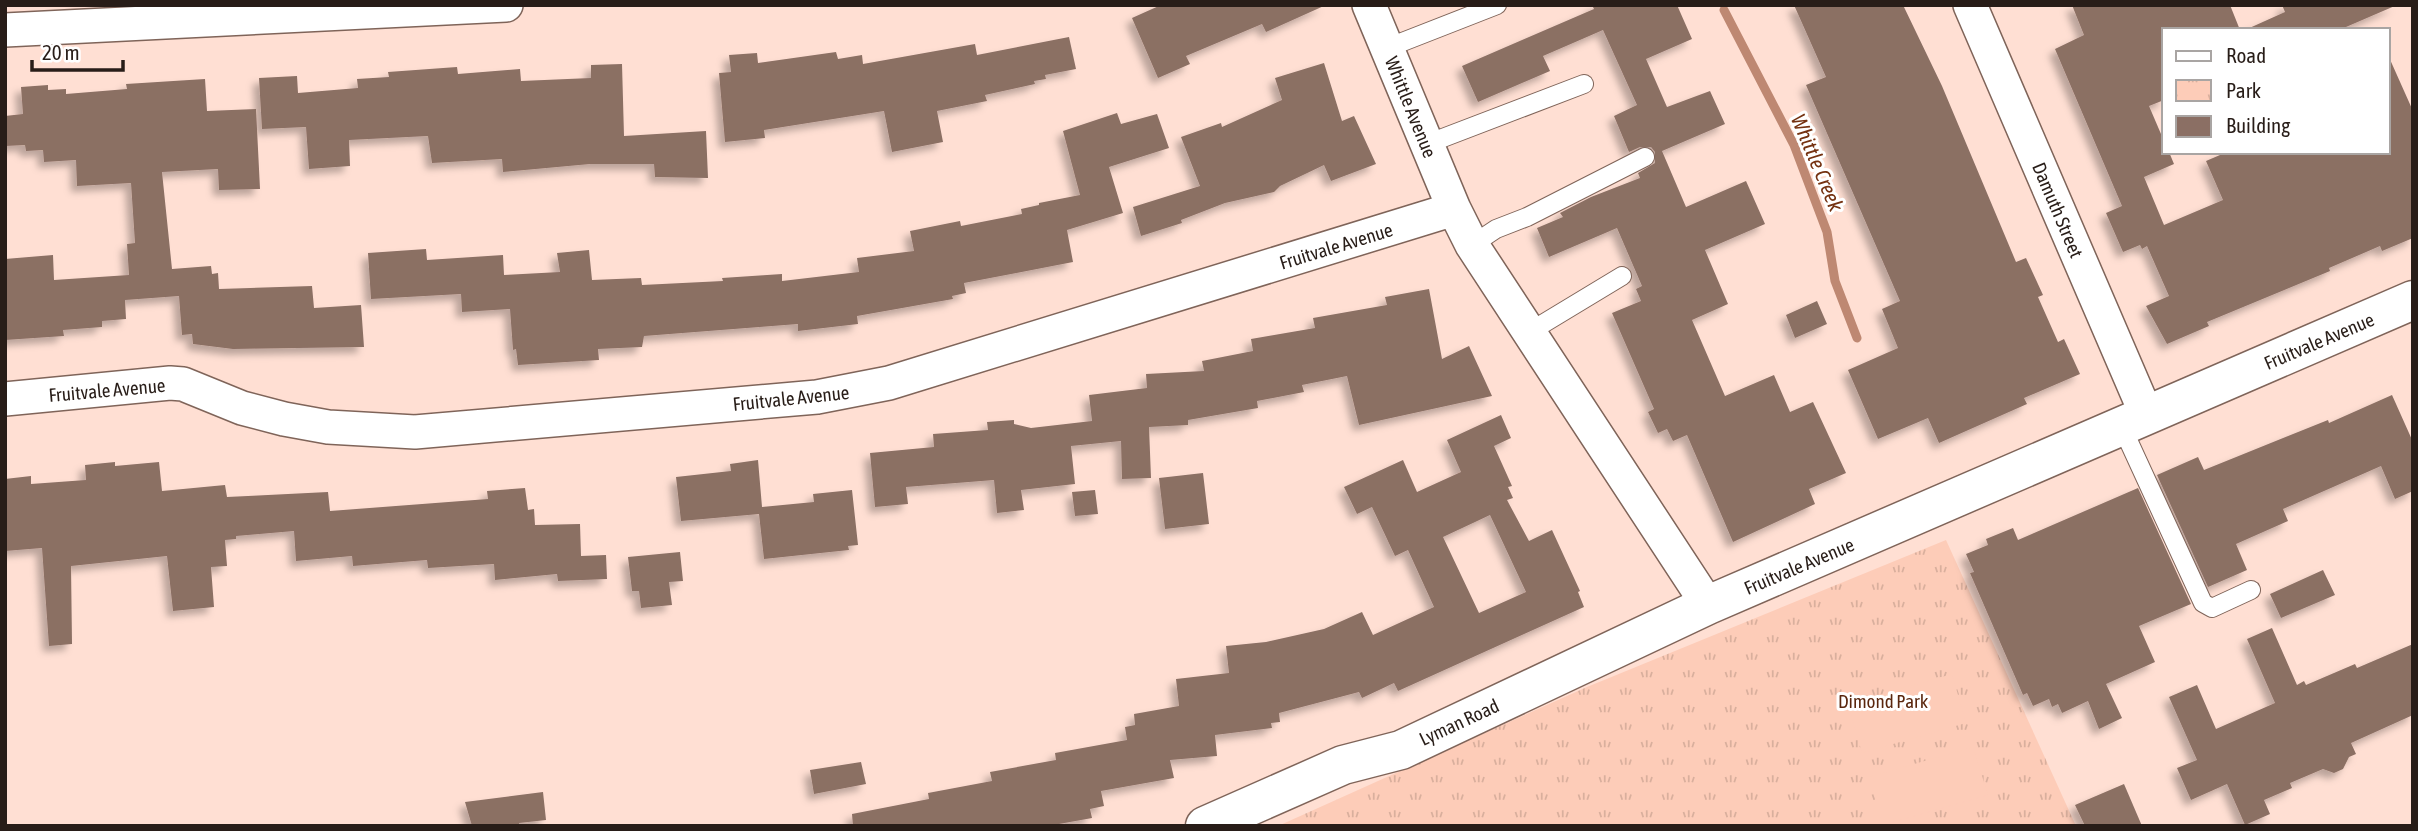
<svg xmlns="http://www.w3.org/2000/svg" width="2418" height="831" font-family="'Asap Condensed',sans-serif">
<defs>
<pattern id="park-tufts" width="24" height="20" patternUnits="userSpaceOnUse" patternTransform="scale(1.75)"><rect width="24" height="20" fill="#fdccb8"/><path d="M3 7l-1-3M5 7V3M7 7l1-3M15 17l-1-3M17 17v-4M19 17l1-3" fill="none" stroke="#d9af9d"/></pattern>
<filter id="shadow"><feDropShadow dx="-6" dy="6" stdDeviation="3.5" flood-color="#0004"/></filter>
</defs>
<rect width="100%" height="100%" fill="#ffdfd3"/>
<path fill="url(#park-tufts)" d="M 1946,540 L 2076,826 L 1278,826 L 1587,687 Z"/>
<path fill="#fdccb8" d="M 1952,674 L 1966,723 L 1862,753 L 1848,704 Z
M 1973,747 L 1988,795 L 1883,825 L 1869,777 Z"/>
<g fill="none" stroke-linecap="round" stroke-linejoin="round">
<path stroke="#be8872" stroke-width="9" d="M 1724,10 L 1794,145 L 1827,232 L 1835,281 L 1857,338"/>
</g>
<path fill="#8b6f64" fill-rule="evenodd" filter="url(#shadow)" d="M 1161,5 L 1326,5 L 1266,32 L 1262,24 L 1186,56 L 1190,64 L 1158,78 L 1132,18 Z
M 1592,5 L 1677,5 L 1692,39 L 1646,59 L 1667,107 L 1710,91 L 1725,124 L 1662,151 L 1686,207 L 1746,181 L 1765,224 L 1705,250 L 1728,304 L 1692,320 L 1725,396 L 1774,375 L 1790,412 L 1813,402 L 1846,473 L 1809,489 L 1815,504 L 1733,542 L 1687,435 L 1673,441 L 1667,429 L 1658,433 L 1648,412 L 1654,409 L 1612,313 L 1641,301 L 1636,289 L 1642,286 L 1617,228 L 1549,257 L 1537,228 L 1563,217 L 1560,213 L 1591,197 L 1640,178 L 1638,173 L 1655,163 L 1655,152 L 1651,147 L 1640,147 L 1629,152 L 1614,116 L 1637,105 L 1603,30 L 1543,56 L 1550,71 L 1478,102 L 1462,66 L 1594,9 Z
M 1794,5 L 1903,5 L 1942,86 L 2016,262 L 2026,258 L 2043,295 L 2038,297 L 2058,342 L 2064,339 L 2080,374 L 2024,398 L 2027,404 L 1939,443 L 1928,418 L 1878,439 L 1848,370 L 1898,348 L 1882,309 L 1900,301 L 1806,85 L 1826,77 Z
M 2072,5 L 2230,5 L 2240,30 L 2164,30 L 2164,100 L 2149,106 L 2164,141 L 2164,152 L 2169,152 L 2174,164 L 2144,177 L 2164,225 L 2223,200 L 2206,161 L 2227,152 L 2388,152 L 2388,55 L 2413,111 L 2413,238 L 2382,251 L 2380,246 L 2329,268 L 2330,271 L 2207,322 L 2209,326 L 2167,344 L 2146,306 L 2169,296 L 2147,246 L 2142,249 L 2140,245 L 2123,252 L 2106,213 L 2122,206 L 2055,49 L 2084,35 Z
M 2282,5 L 2397,5 L 2339,30 L 2245,30 L 2285,12 Z
M 1069,37 L 1076,69 L 1045,75 L 1046,79 L 1034,81 L 1035,84 L 985,95 L 987,101 L 937,111 L 943,142 L 892,152 L 884,111 L 764,130 L 765,138 L 725,142 L 719,73 L 731,72 L 729,55 L 757,53 L 758,63 L 836,52 L 838,59 L 862,55 L 863,64 L 975,44 L 977,55 Z
M 1324,63 L 1342,121 L 1354,116 L 1376,164 L 1331,181 L 1324,165 L 1280,186 L 1274,192 L 1225,203 L 1181,220 L 1182,223 L 1141,236 L 1133,207 L 1200,186 L 1181,137 L 1221,123 L 1222,127 L 1282,100 L 1275,78 Z
M 622,64 L 624,136 L 706,131 L 708,178 L 655,177 L 654,164 L 590,164 L 503,172 L 502,159 L 432,163 L 428,136 L 349,140 L 350,166 L 309,169 L 306,127 L 262,129 L 259,78 L 297,76 L 298,93 L 358,88 L 357,79 L 389,77 L 388,72 L 457,67 L 458,74 L 520,69 L 521,81 L 591,78 L 591,65 Z
M 205,79 L 207,111 L 256,109 L 260,189 L 219,190 L 218,169 L 162,172 L 172,269 L 211,266 L 212,274 L 218,273 L 219,289 L 312,286 L 314,308 L 361,305 L 364,347 L 233,349 L 193,344 L 192,334 L 182,335 L 179,296 L 125,300 L 126,319 L 102,321 L 102,327 L 63,330 L 64,336 L 5,340 L 5,259 L 53,255 L 54,280 L 129,275 L 127,244 L 135,243 L 131,183 L 77,186 L 76,160 L 44,162 L 43,150 L 26,151 L 25,145 L 5,146 L 5,116 L 23,114 L 21,87 L 48,85 L 48,90 L 66,89 L 66,94 L 127,89 L 126,84 Z
M 1117,113 L 1121,124 L 1157,114 L 1169,148 L 1109,167 L 1123,213 L 1067,230 L 1073,262 L 964,283 L 966,293 L 952,296 L 953,299 L 857,316 L 858,324 L 798,331 L 798,324 L 644,336 L 642,347 L 598,349 L 599,360 L 518,365 L 516,349 L 513,350 L 510,309 L 462,312 L 461,294 L 371,299 L 368,253 L 426,249 L 427,260 L 503,255 L 504,275 L 560,272 L 557,253 L 589,250 L 592,280 L 641,278 L 642,285 L 723,281 L 722,278 L 782,274 L 782,281 L 859,272 L 857,258 L 914,251 L 910,231 L 960,221 L 961,226 L 1022,214 L 1021,209 L 1039,205 L 1039,203 L 1080,195 L 1063,131 Z
M 1429,289 L 1442,359 L 1469,346 L 1492,396 L 1359,425 L 1347,376 L 1302,385 L 1304,392 L 1257,401 L 1258,408 L 1188,420 L 1188,425 L 1149,427 L 1151,478 L 1122,479 L 1121,441 L 1071,446 L 1075,484 L 1021,490 L 1024,510 L 997,513 L 994,480 L 906,487 L 908,504 L 875,507 L 870,453 L 934,447 L 933,434 L 988,430 L 987,422 L 1014,420 L 1014,424 L 1031,428 L 1092,421 L 1089,395 L 1147,388 L 1146,374 L 1204,371 L 1202,361 L 1253,351 L 1251,339 L 1315,328 L 1313,318 L 1387,305 L 1385,297 Z
M 1817,301 L 1827,324 L 1795,338 L 1786,315 Z
M 2392,395 L 2413,442 L 2413,491 L 2395,499 L 2381,466 L 2283,509 L 2288,521 L 2236,544 L 2247,570 L 2208,587 L 2157,475 L 2198,457 L 2204,470 L 2328,420 L 2329,423 Z
M 1501,415 L 1511,438 L 1494,446 L 1512,486 L 1508,487 L 1513,498 L 1507,500 L 1529,541 L 1552,530 L 1580,591 L 1578,592 L 1584,607 L 1398,691 L 1394,683 L 1362,698 L 1359,692 L 1279,713 L 1280,722 L 1271,723 L 1272,728 L 1215,735 L 1217,756 L 1170,760 L 1174,778 L 1101,791 L 1104,806 L 1090,809 L 1092,818 L 1048,826 L 853,826 L 852,814 L 929,799 L 928,793 L 992,781 L 990,772 L 1056,760 L 1055,753 L 1127,740 L 1125,727 L 1135,725 L 1134,714 L 1179,706 L 1176,679 L 1229,673 L 1226,646 L 1266,642 L 1324,629 L 1362,612 L 1373,635 L 1434,607 L 1408,550 L 1395,556 L 1372,507 L 1357,514 L 1344,487 L 1403,460 L 1417,492 L 1461,472 L 1447,440 ZM 1490,515 L 1526,592 L 1479,613 L 1443,537 Z
M 758,460 L 762,507 L 814,502 L 813,494 L 852,490 L 858,545 L 848,546 L 849,550 L 764,559 L 759,514 L 681,521 L 676,477 L 731,471 L 730,464 Z
M 115,462 L 115,466 L 159,462 L 162,491 L 225,485 L 227,497 L 328,492 L 330,511 L 488,499 L 487,491 L 525,488 L 528,510 L 534,509 L 535,525 L 580,524 L 581,556 L 606,555 L 607,579 L 558,581 L 557,574 L 495,580 L 494,564 L 428,568 L 427,560 L 353,566 L 352,556 L 296,561 L 294,531 L 236,536 L 236,539 L 225,540 L 227,566 L 211,567 L 214,607 L 173,611 L 167,556 L 71,566 L 72,644 L 49,646 L 42,548 L 5,551 L 5,479 L 31,476 L 31,484 L 86,480 L 85,465 Z
M 1203,473 L 1209,524 L 1165,529 L 1159,478 Z
M 2138,488 L 2191,604 L 2139,626 L 2155,662 L 2106,684 L 2122,718 L 2099,729 L 2088,701 L 2062,713 L 2058,704 L 2052,707 L 2049,699 L 2033,706 L 2027,693 L 2023,695 L 1970,573 L 1974,572 L 1966,554 L 1988,545 L 1986,539 L 2013,528 L 2018,540 Z
M 1095,490 L 1098,514 L 1075,516 L 1072,492 Z
M 680,552 L 683,581 L 669,582 L 672,605 L 641,608 L 639,591 L 632,591 L 628,557 Z
M 2323,570 L 2335,595 L 2281,618 L 2270,594 Z
M 2272,628 L 2297,685 L 2304,681 L 2306,685 L 2355,664 L 2357,668 L 2413,644 L 2413,715 L 2351,743 L 2356,754 L 2349,757 L 2343,769 L 2334,773 L 2323,769 L 2290,783 L 2292,788 L 2264,800 L 2270,814 L 2245,825 L 2227,784 L 2191,800 L 2177,768 L 2197,760 L 2169,697 L 2197,685 L 2216,729 L 2275,703 L 2247,639 Z
M 861,762 L 866,784 L 814,794 L 810,770 Z
M 2124,784 L 2142,826 L 2085,826 L 2075,805 Z
M 543,792 L 546,820 L 519,823 L 519,826 L 472,826 L 465,802 Z"/>
<g fill="none" stroke-linecap="round" stroke-linejoin="round">
<g stroke="#7f6459" stroke-width="20">
<path id="service" d="M 1387,48 L 1497,5
M 1427,144 L 1584,84
M 1472,245 L 1496,229 L 1527,217 L 1645,157
M 1531,331 L 1622,276
M 2122,427 L 2203,603 L 2212,608 L 2251,590"/>
</g>
<g stroke="#7f6459" stroke-width="36">
<path id="minor" d="M 1369,5 L 1454,209
M 1970,5 L 2147,416
M 5,30 L 506,5
M 5,399 L 170,383 L 183,384 L 242,408 L 284,419 L 328,427 L 415,432 L 817,397 L 889,383 L 1454,209 L 1472,245 L 1708,605"/>
</g>
<g stroke="#7f6459" stroke-width="41">
<path id="tertiary" d="M 1205,826 L 1343,765 L 1401,750 L 1708,605 L 2413,300"/>
</g>
<use href="#service" stroke="#fff" stroke-width="18"/>
<use href="#minor" stroke="#fff" stroke-width="33"/>
<use href="#tertiary" stroke="#fff" stroke-width="38"/>
</g>
<g text-anchor="middle" stroke-width="6" stroke-linejoin="round" paint-order="stroke">
<g font-size="19" fill="#281d18" stroke="#fff">
<text transform="translate(1411 107) rotate(68)" y="7">Whittle Avenue</text>
<text transform="translate(2058 210) rotate(67)" y="7">Damuth Street</text>
<text transform="translate(1336 246) rotate(-17)" y="7">Fruitvale Avenue</text>
<text transform="translate(2319 341) rotate(-23)" y="7">Fruitvale Avenue</text>
<text transform="translate(107 390) rotate(-5)" y="7">Fruitvale Avenue</text>
<text transform="translate(791 398) rotate(-6)" y="7">Fruitvale Avenue</text>
<text transform="translate(1799 566) rotate(-23)" y="7">Fruitvale Avenue</text>
<text transform="translate(1459 722) rotate(-25)" y="7">Lyman Road</text>
</g>
<g font-size="19" fill="#5a270e" stroke="#fff">
<text x="1883" y="708">Dimond Park</text>
</g>
<g font-size="21" font-style="italic" fill="#753211" stroke="#fff">
<text transform="translate(1817 163) rotate(67)" y="7">Whittle Creek</text>
</g>
</g>
<rect width="2418" height="831" fill="none" stroke="#281d18" stroke-width="14"/>
<rect x="2162" y="28" width="228" height="126" fill="#ffffff" stroke="#a9a5a3" stroke-width="2"/>
<rect x="2176" y="51" width="35" height="10" fill="#ffffff" stroke="#a9a5a3" stroke-width="2"/>
<text x="2226" y="63" font-size="21" fill="#281d18">Road</text>
<rect x="2176" y="80" width="35" height="21" fill="url(#park-tufts)" stroke="#a9a5a3" stroke-width="2"/>
<text x="2226" y="98" font-size="21" fill="#281d18">Park</text>
<rect x="2176" y="116" width="35" height="21" fill="#8b6f64" stroke="#a9a5a3" stroke-width="2"/>
<text x="2226" y="133" font-size="21" fill="#281d18">Building</text>
<path d="M32 60v10h91v-10" fill="none" stroke="#281d18" stroke-width="3.5"/>
<text x="42" y="60" font-size="21" fill="#281d18" stroke="#ffffff" stroke-width="5" paint-order="stroke">20 m</text>
</svg>
